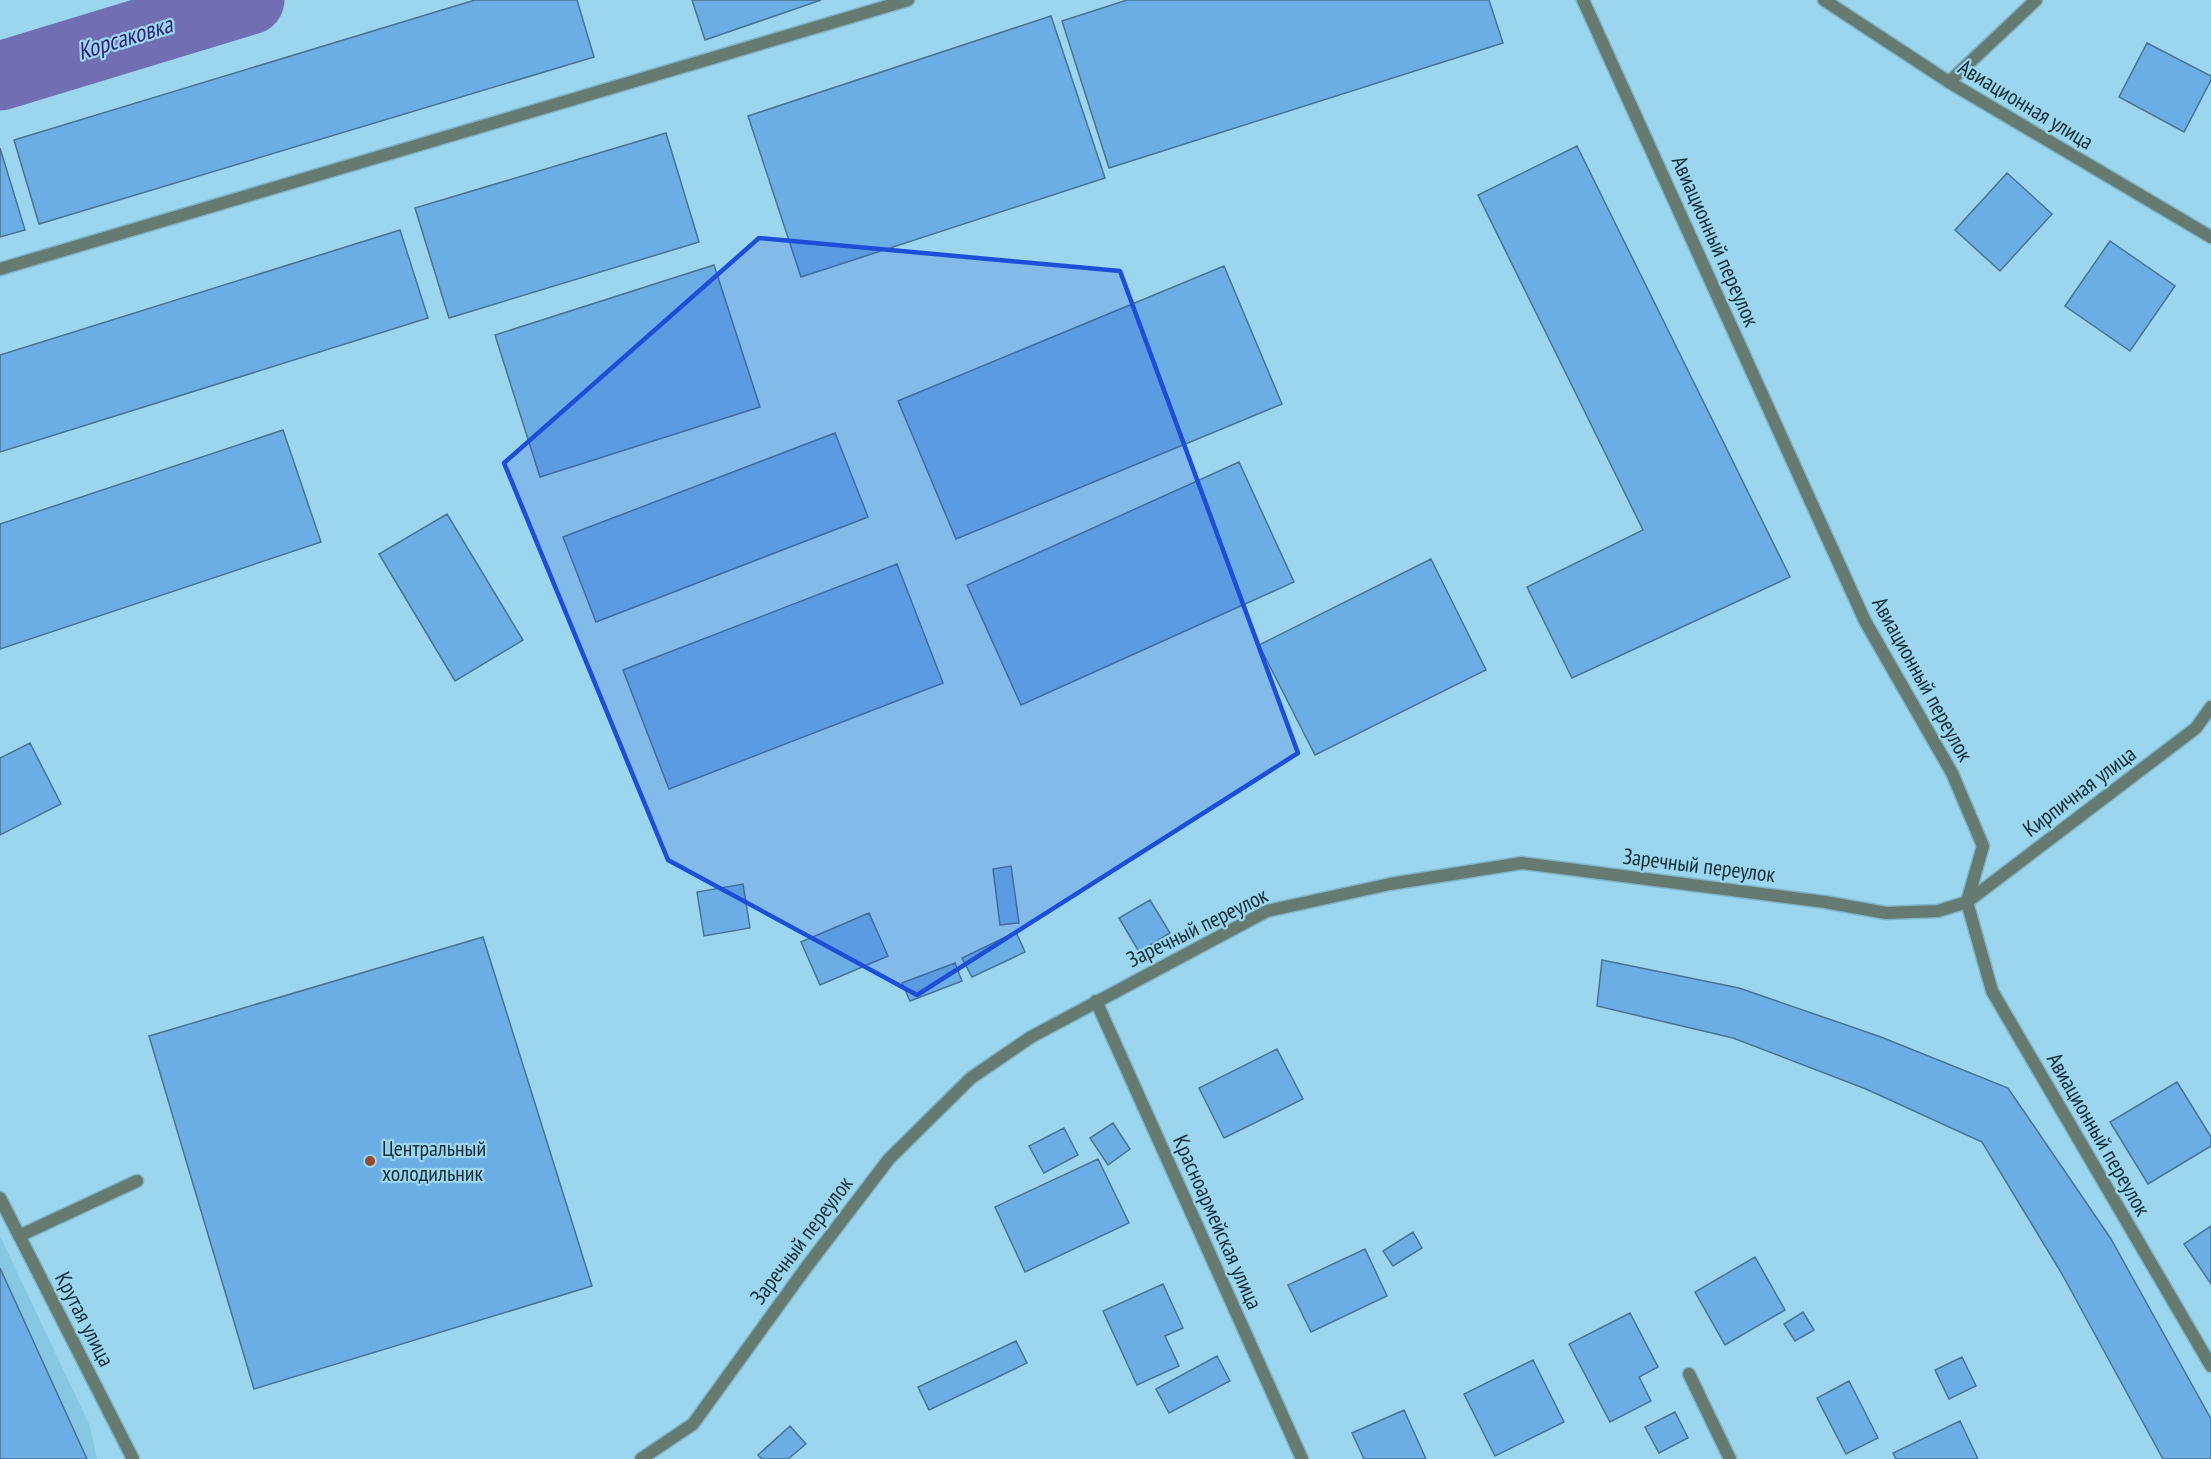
<svg xmlns="http://www.w3.org/2000/svg" width="2211" height="1459" font-family="'PT Sans Narrow',sans-serif">
<rect width="100%" height="100%" fill="#9bd6ee"/>
<path fill="#86c8e4" d="M 0,1236 L 90,1426 L 97,1459 L 0,1459 Z"/>
<g fill="none" stroke-linecap="round" stroke-linejoin="round">
<path stroke="#716eb3" stroke-width="69" d="M 0,76 L 250,0"/>
</g>
<path fill="#6baee5" stroke="#4a7293" stroke-width="1.5" d="M 475,0 L 577,0 L 594,57 L 39,224 L 14,140 Z
M 692,0 L 821,0 L 705,40 Z
M 1127,0 L 1489,0 L 1503,43 L 1109,168 L 1062,21 Z
M 1051,16 L 1105,178 L 801,277 L 748,116 Z
M 2147,43 L 2211,76 L 2211,80 L 2184,132 L 2119,97 Z
M 666,133 L 699,242 L 449,318 L 415,208 Z
M 1577,146 L 1790,577 L 1572,678 L 1527,587 L 1643,530 L 1478,195 Z
M 0,148 L 25,230 L 0,237 Z
M 2007,173 L 2052,214 L 2000,271 L 1955,230 Z
M 400,230 L 428,318 L 0,452 L 0,355 Z
M 2110,241 L 2175,286 L 2130,351 L 2065,306 Z
M 714,265 L 760,407 L 540,477 L 495,335 Z
M 1224,266 L 1282,404 L 956,539 L 898,401 Z
M 283,430 L 321,542 L 0,649 L 0,524 Z
M 835,433 L 868,517 L 596,622 L 563,537 Z
M 1239,462 L 1294,582 L 1021,705 L 967,585 Z
M 447,514 L 523,640 L 455,681 L 379,554 Z
M 1431,559 L 1486,670 L 1315,755 L 1259,645 Z
M 897,564 L 943,683 L 669,789 L 623,670 Z
M 30,743 L 61,804 L 0,835 L 0,758 Z
M 1011,866 L 1019,923 L 1000,925 L 993,869 Z
M 743,884 L 750,928 L 704,936 L 697,892 Z
M 1150,900 L 1170,933 L 1139,952 L 1119,918 Z
M 869,913 L 888,956 L 820,985 L 801,942 Z
M 1016,932 L 1025,952 L 972,977 L 962,958 Z
M 483,937 L 592,1286 L 254,1389 L 149,1036 Z
M 1602,960 L 1739,988 L 1881,1037 L 2008,1088 L 2111,1239 L 2211,1419 L 2211,1459 L 2163,1459 L 2062,1274 L 1982,1142 L 1866,1089 L 1733,1038 L 1597,1006 Z
M 955,963 L 962,981 L 910,1001 L 902,983 Z
M 1277,1049 L 1303,1099 L 1224,1138 L 1199,1088 Z
M 2177,1082 L 2211,1137 L 2211,1146 L 2148,1184 L 2110,1122 Z
M 1113,1123 L 1130,1149 L 1108,1165 L 1090,1138 Z
M 1064,1128 L 1078,1155 L 1044,1173 L 1029,1146 Z
M 1098,1159 L 1129,1223 L 1025,1272 L 995,1207 Z
M 2211,1226 L 2211,1284 L 2184,1244 Z
M 1413,1232 L 1422,1248 L 1393,1266 L 1383,1251 Z
M 1365,1249 L 1387,1296 L 1311,1332 L 1288,1285 Z
M 1755,1257 L 1785,1310 L 1725,1345 L 1695,1292 Z
M 0,1268 L 87,1459 L 0,1459 Z
M 1163,1284 L 1183,1328 L 1165,1336 L 1179,1366 L 1137,1385 L 1103,1311 Z
M 1803,1312 L 1814,1330 L 1795,1341 L 1784,1324 Z
M 1630,1313 L 1658,1367 L 1639,1377 L 1651,1401 L 1610,1422 L 1569,1344 Z
M 1016,1341 L 1027,1363 L 929,1410 L 918,1387 Z
M 1217,1356 L 1230,1381 L 1169,1413 L 1156,1389 Z
M 1962,1357 L 1976,1386 L 1949,1399 L 1935,1370 Z
M 1533,1360 L 1564,1422 L 1495,1456 L 1464,1394 Z
M 1849,1381 L 1878,1438 L 1846,1454 L 1817,1398 Z
M 1404,1410 L 1426,1459 L 1364,1459 L 1352,1433 Z
M 1675,1412 L 1688,1438 L 1659,1453 L 1645,1427 Z
M 1960,1421 L 1978,1459 L 1896,1459 L 1893,1453 Z
M 790,1426 L 806,1444 L 788,1459 L 762,1459 L 758,1455 Z"/>
<g fill="none" stroke-linecap="round" stroke-linejoin="round">
<g stroke="#80b4c9" stroke-width="15">
<path id="service" d="M 0,269 L 908,0
M 0,1198 L 133,1459
M 19,1236 L 137,1181
M 1689,1374 L 1730,1459"/>
</g>
<g stroke="#80b4c9" stroke-width="15">
<path id="minor" d="M 1583,0 L 1865,621 L 1952,773 L 1983,846 L 1967,902 L 1992,991 L 2211,1366
M 1949,82 L 2036,0
M 1096,1001 L 1302,1459
M 641,1459 L 693,1424 L 805,1269 L 889,1159 L 971,1078 L 1031,1037 L 1267,911 L 1390,884 L 1522,863 L 1825,902 L 1886,913 L 1938,911 L 1967,902"/>
</g>
<g stroke="#80b4c9" stroke-width="15">
<path id="tertiary" d="M 1824,0 L 1949,82 L 2211,237
M 1967,902 L 2196,728 L 2211,707"/>
</g>
<use href="#service" stroke="#657b71" stroke-width="12"/>
<use href="#minor" stroke="#657b71" stroke-width="12"/>
<use href="#tertiary" stroke="#657b71" stroke-width="12"/>
</g>
<path fill="#1d4ed8" fill-opacity="0.2" stroke="#1d4ed8" stroke-width="4.5" stroke-linejoin="round" d="M 759,238 L 1120,271 L 1298,753 L 917,995 L 668,860 L 504,463 Z"/>
<circle fill="#934b29" stroke="#9bd6ee" stroke-width="2" cx="370" cy="1161" r="6"/>
<g text-anchor="middle" stroke-width="4.5" stroke-linejoin="round" paint-order="stroke">
<g font-size="22" fill="#142c35" stroke="#9bd6ee">
<text transform="translate(2026 104) rotate(31)" y="8">Авиационная улица</text>
<text transform="translate(1716 241) rotate(66)" y="8">Авиационный переулок</text>
<text transform="translate(1923 679) rotate(61)" y="8">Авиационный переулок</text>
<text transform="translate(2079 791) rotate(-37)" y="8">Кирпичная улица</text>
<text transform="translate(1699 865) rotate(7)" y="8">Заречный переулок</text>
<text transform="translate(1197 927) rotate(-26)" y="8">Заречный переулок</text>
<text transform="translate(2099 1134) rotate(60)" y="8">Авиационный переулок</text>
<text transform="translate(1218 1222) rotate(66)" y="8">Красноармейская улица</text>
<text transform="translate(801 1240) rotate(-53)" y="8">Заречный переулок</text>
<text transform="translate(85 1319) rotate(63)" y="8">Крутая улица</text>
</g>
<g font-size="22" fill="#142c35" stroke="#9bd6ee" text-anchor="start">
<text x="382" y="1156">Центральный<tspan x="382" dy="25">холодильник</tspan></text>
</g>
<g font-size="24" font-style="italic" fill="#312174" stroke="#9bd6ee">
<text transform="translate(125 38) rotate(-17)" y="8">Корсаковка</text>
</g>
</g>
</svg>
